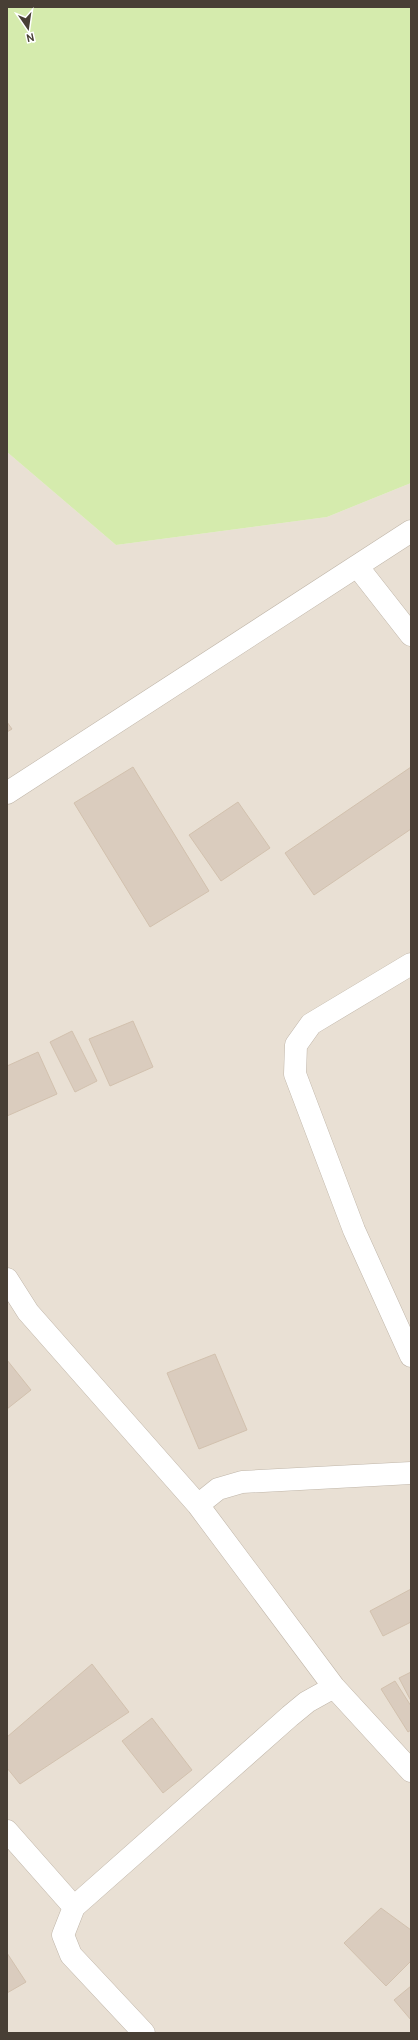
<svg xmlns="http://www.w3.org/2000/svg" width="418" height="2040" font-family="Cabin,sans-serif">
<rect width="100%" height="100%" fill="#f4efe7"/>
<path fill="#e9e0d4" d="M 7,452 L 116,545 L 327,517 L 411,483 L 411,2033 L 7,2033 Z"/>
<path fill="#d5ebad" d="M 7,7 L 411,7 L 411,483 L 327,517 L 116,545 L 7,452 Z"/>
<path fill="#daccbe" stroke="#d2c1ae" d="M 7,722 L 12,729 L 7,732 Z
M 133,767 L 209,891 L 150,927 L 74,803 Z
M 411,767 L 411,829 L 314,895 L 285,853 Z
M 238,802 L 270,848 L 221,881 L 189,835 Z
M 133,1021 L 153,1067 L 110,1086 L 89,1039 Z
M 72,1031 L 97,1081 L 75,1092 L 50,1042 Z
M 38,1052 L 57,1094 L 7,1116 L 7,1066 Z
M 215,1354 L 247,1430 L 199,1449 L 167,1373 Z
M 7,1360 L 31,1390 L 7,1409 Z
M 411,1589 L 411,1622 L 383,1636 L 370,1611 Z
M 92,1664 L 129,1712 L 20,1784 L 7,1768 L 7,1737 Z
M 411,1672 L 411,1701 L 399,1678 Z
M 395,1681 L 411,1706 L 411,1730 L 408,1732 L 381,1689 Z
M 152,1718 L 192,1770 L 163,1793 L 122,1741 Z
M 381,1908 L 411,1930 L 411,1961 L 386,1986 L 344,1943 Z
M 7,1953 L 26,1982 L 7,1993 Z
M 411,1986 L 411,2020 L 394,2000 Z"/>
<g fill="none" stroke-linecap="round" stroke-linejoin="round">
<g stroke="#c0b6a9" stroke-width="23">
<path id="minor" d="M 357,566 L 411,635
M 7,793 L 411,531
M 411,964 L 311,1024 L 296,1045 L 295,1074 L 354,1230 L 411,1356
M 7,1279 L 28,1312 L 198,1505 L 334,1687 L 307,1702 L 290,1716 L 74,1907 L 63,1935 L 71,1955 L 144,2033
M 198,1505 L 218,1489 L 242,1482 L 411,1473
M 334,1687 L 411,1771
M 7,1831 L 74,1907"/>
</g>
<use href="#minor" stroke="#fff" stroke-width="22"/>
</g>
<rect width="418" height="2040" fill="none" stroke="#483f35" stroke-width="16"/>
<g transform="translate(28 28) rotate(167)" stroke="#ffffff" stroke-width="3" paint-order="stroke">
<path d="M0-3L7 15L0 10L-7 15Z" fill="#483f35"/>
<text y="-6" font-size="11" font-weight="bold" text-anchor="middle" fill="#483f35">N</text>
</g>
</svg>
